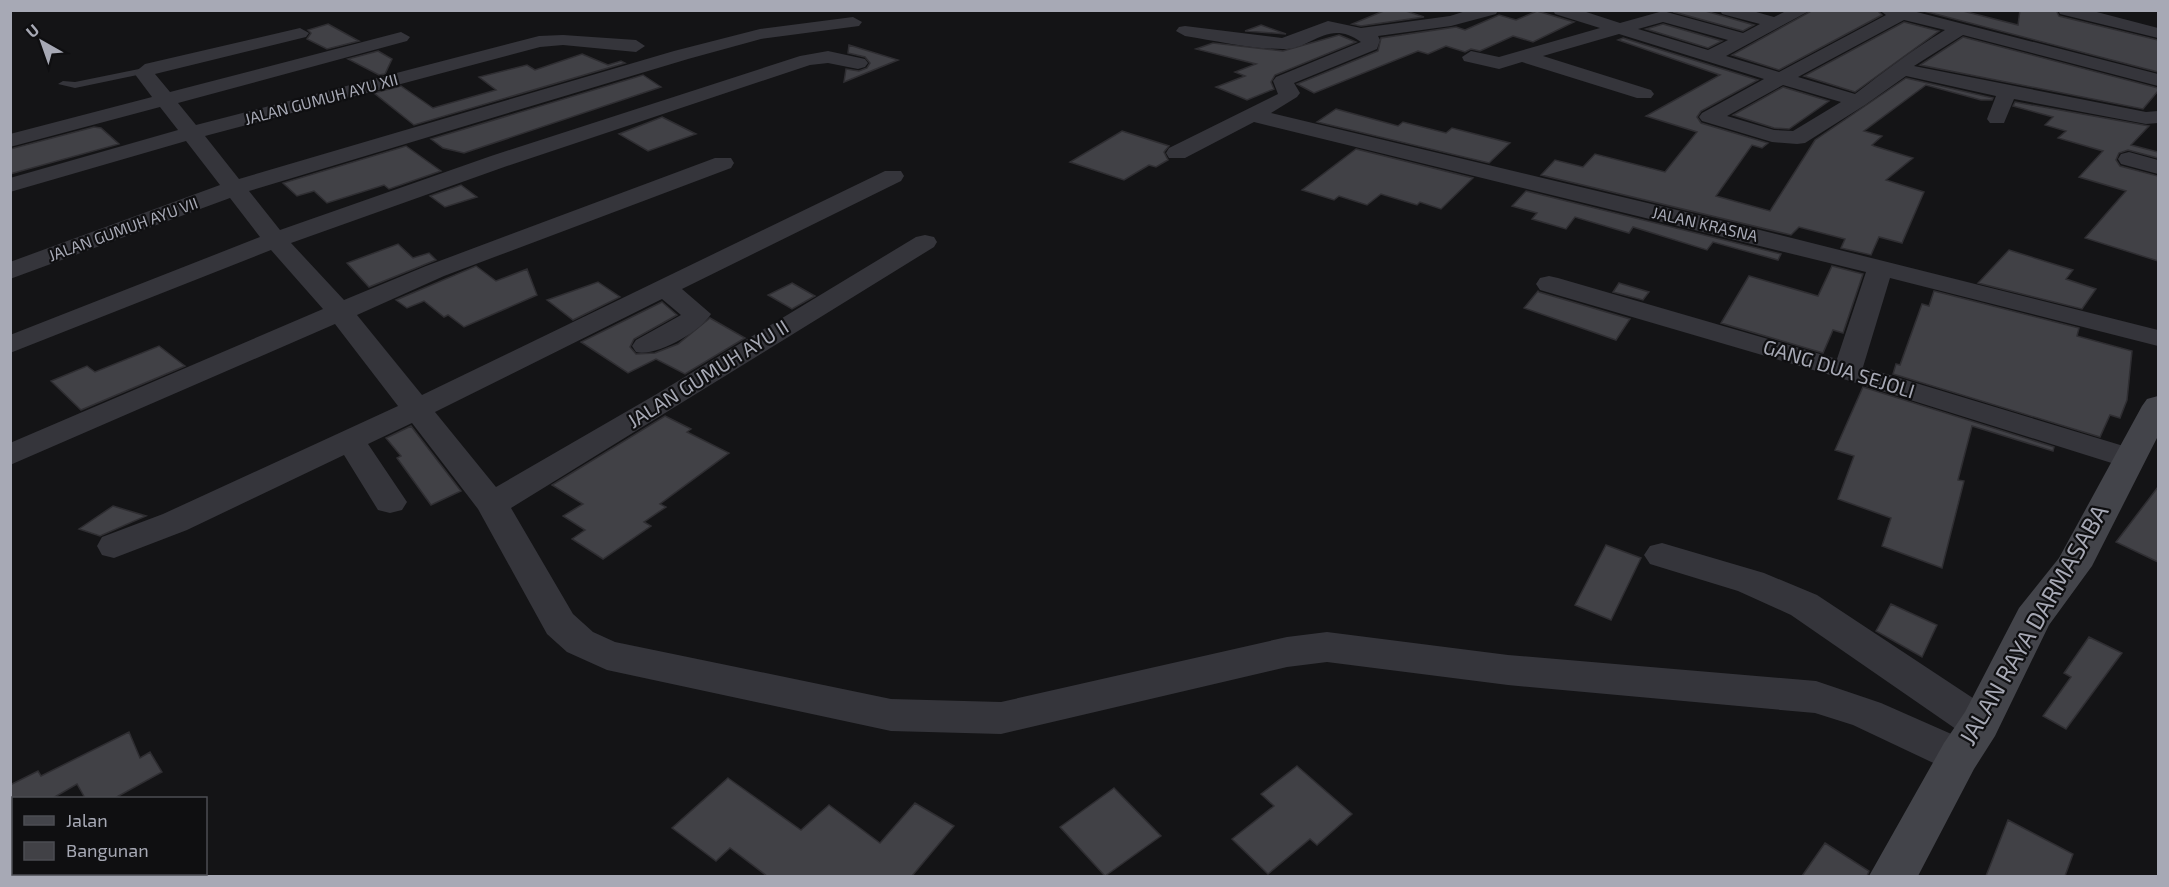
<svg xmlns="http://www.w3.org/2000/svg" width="2169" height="887" font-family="'Exo 2',sans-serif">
<rect width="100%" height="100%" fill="#141416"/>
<path fill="#414146" stroke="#2f2e32" stroke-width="1.5" d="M 1386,10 L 1403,10 L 1424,17 L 1361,26 L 1352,24 Z
M 1676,10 L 1702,10 L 1754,25 L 1743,31 L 1674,12 Z
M 1813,10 L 1877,10 L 1882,15 L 1779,70 L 1732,55 Z
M 1920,10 L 1959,10 L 2018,25 L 2020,10 L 2056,10 L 2059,16 L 2158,40 L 2158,72 Z
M 1537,11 L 1574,22 L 1533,42 L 1513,36 L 1480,51 L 1471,49 L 1465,52 L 1446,46 L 1428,54 L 1418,51 L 1314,93 L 1297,84 L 1378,51 L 1381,38 L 1456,27 L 1465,30 L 1499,15 L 1516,20 Z
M 1904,22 L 1939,31 L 1855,92 L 1804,76 Z
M 328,24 L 359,41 L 327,49 L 307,39 L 311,33 L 308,30 Z
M 1663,24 L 1722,41 L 1708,48 L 1646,29 Z
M 1261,25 L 1286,34 L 1245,31 Z
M 1339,35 L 1356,42 L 1275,75 L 1271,82 L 1274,89 L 1247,100 L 1216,87 L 1245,76 L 1235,72 L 1256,64 L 1196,49 L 1213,43 L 1283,51 Z
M 1963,37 L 2158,88 L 2158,91 L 2143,109 L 1920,65 Z
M 1623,38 L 1758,80 L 1701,111 L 1697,117 L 1701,123 L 1768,143 L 1762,148 L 1752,145 L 1716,196 L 1770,211 L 1815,140 L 1906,78 L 1993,98 L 1992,100 L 1981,100 L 1926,85 L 1864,131 L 1882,136 L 1872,145 L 1874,146 L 1913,158 L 1886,180 L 1924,192 L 1902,243 L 1879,237 L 1871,255 L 1841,248 L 1845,239 L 1799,227 L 1791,235 L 1541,175 L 1555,160 L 1583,167 L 1595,154 L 1665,172 L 1697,132 L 1646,116 L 1720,75 L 1618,40 Z
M 849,45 L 898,60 L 844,82 L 846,69 L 859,71 L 867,68 L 870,63 L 865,57 L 848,53 Z
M 378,51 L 392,59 L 385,74 L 379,75 L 348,59 Z
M 582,54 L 608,65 L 621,61 L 625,63 L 414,125 L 374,93 L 401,86 L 433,108 L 496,90 L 479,77 L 527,65 L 535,70 Z
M 643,75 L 661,87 L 464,153 L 443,148 L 431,139 Z
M 1783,87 L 1829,101 L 1789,129 L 1774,128 L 1733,115 Z
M 2015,102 L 2149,126 L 2131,145 L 2158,152 L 2158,158 L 2128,150 L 2119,153 L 2116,160 L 2120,166 L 2158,176 L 2158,261 L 2085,238 L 2126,191 L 2079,177 L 2103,151 L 2058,138 L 2066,131 L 2045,125 L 2053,117 L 2013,106 Z
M 1336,109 L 1398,126 L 1403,122 L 1446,133 L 1452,128 L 1510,143 L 1489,163 L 1317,122 Z
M 662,117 L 696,134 L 648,151 L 619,134 Z
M 94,127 L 101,128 L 119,144 L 10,174 L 10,149 Z
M 1122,131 L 1169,146 L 1164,152 L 1168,160 L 1156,167 L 1149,165 L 1124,180 L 1070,162 Z
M 406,146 L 441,171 L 389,189 L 384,185 L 327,203 L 314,191 L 297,196 L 283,183 Z
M 1356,149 L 1473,178 L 1441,209 L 1420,202 L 1417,205 L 1381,194 L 1367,205 L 1339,196 L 1334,200 L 1302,190 Z
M 461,185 L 477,197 L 445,207 L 430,196 Z
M 1526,191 L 1781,254 L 1778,260 L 1713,242 L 1707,250 L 1633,227 L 1629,233 L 1575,217 L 1566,229 L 1532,219 L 1537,213 L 1512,206 Z
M 398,244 L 413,258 L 429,253 L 436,260 L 369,287 L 347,263 Z
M 2009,250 L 2073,270 L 2066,279 L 2096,289 L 2082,309 L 1978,283 Z
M 476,266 L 496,281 L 527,269 L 537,295 L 464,327 L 448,315 L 444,317 L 424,301 L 407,308 L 396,300 Z
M 1832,266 L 1863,274 L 1843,333 L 1833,330 L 1823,353 L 1721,323 L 1749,276 L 1818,296 Z
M 598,282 L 620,297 L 573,320 L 547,300 Z
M 792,283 L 815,296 L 792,309 L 768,295 Z
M 1619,283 L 1649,292 L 1643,300 L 1613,292 Z
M 1538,291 L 1539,292 L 1630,319 L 1616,340 L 1524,308 Z
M 1934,291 L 2079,328 L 2077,336 L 2132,351 L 2127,400 L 2120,418 L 2110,415 L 2100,437 L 1893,374 L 1896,364 L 1900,365 L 1922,304 L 1929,306 Z
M 662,302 L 677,315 L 634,339 L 630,347 L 636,354 L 655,353 L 678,344 L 710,318 L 745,338 L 685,374 L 656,359 L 628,373 L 581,342 Z
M 159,346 L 185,366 L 81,410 L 51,381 L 87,366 L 95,372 Z
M 1863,387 L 2054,447 L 2053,451 L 1972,426 L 1958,480 L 1964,481 L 1942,568 L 1882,546 L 1891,518 L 1838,499 L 1854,456 L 1835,450 Z
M 665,416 L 691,429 L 687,432 L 729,453 L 660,504 L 666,507 L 644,522 L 651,526 L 603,559 L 572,539 L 585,530 L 563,516 L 583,504 L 552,485 Z
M 411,426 L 461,491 L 431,505 L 397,458 L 401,456 L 386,438 Z
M 2158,487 L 2158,562 L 2116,542 Z
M 113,506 L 146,516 L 100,536 L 79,529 Z
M 1606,545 L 1641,558 L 1611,620 L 1575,605 Z
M 1891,604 L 1937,625 L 1922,657 L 1876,631 Z
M 2089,637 L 2122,653 L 2066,729 L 2043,716 L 2071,677 L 2064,673 Z
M 129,732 L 140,758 L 150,752 L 162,772 L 115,798 L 85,798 L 77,784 L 53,798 L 10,798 L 10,785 L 38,771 L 41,776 Z
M 1297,766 L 1352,814 L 1317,845 L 1310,839 L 1268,874 L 1232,839 L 1274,806 L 1261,794 Z
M 728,778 L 801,830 L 829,805 L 880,843 L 915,803 L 954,826 L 912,876 L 767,876 L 730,848 L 716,861 L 672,828 Z
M 1114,788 L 1161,836 L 1105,876 L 1060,827 Z
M 2008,820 L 2073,854 L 2065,876 L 1986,876 Z
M 1825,843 L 1869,871 L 1867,876 L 1802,876 Z"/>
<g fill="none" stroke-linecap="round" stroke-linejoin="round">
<path fill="#35353b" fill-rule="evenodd" d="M 144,68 L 147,69 L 147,73 L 75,88 L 58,84 L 63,81 L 75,82 Z"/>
<path fill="#35353b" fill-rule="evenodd" d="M 1469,10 L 1498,10 L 1496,14 L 1451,26 L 1378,36 L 1380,40 L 1377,49 L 1294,83 L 1300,93 L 1297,97 L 1271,113 L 1744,226 L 2158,330 L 2158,346 L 1890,278 L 1863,367 L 2140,451 L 2145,458 L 2140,465 L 2129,468 L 2118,465 L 1837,377 L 1540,290 L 1536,284 L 1540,278 L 1549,276 L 1558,278 L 1837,359 L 1866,272 L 1254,122 L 1185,158 L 1169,158 L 1166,153 L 1169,148 L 1278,94 L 1273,81 L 1276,77 L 1361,42 C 1328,18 1313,49 1283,49 C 1251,49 1217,41 1185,36 L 1176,31 L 1179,27 L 1185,26 L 1282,38 L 1328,21 L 1361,28 L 1450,16 Z
M 1553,10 L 1580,10 L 1620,23 L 1663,11 L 1743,33 L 1760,24 L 1722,14 L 1720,10 L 1749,10 L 1774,17 L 1788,10 L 1811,10 L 1726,56 L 1779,72 L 1886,15 L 1879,10 L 1909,10 L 2158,74 L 2158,86 L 1963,35 L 1914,66 L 2146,112 L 2158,111 L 2158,123 L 2146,124 L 2014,99 L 2004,123 L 1990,123 L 1987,119 L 1996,96 L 1906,76 L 1865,105 L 1805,143 L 1797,144 L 1772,142 L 1702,121 L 1699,117 L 1702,113 L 1764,79 L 1619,34 L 1543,56 L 1651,90 L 1654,94 L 1651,98 L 1637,98 L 1522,62 L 1499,69 L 1464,61 L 1462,57 L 1471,51 L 1499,57 L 1600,28 L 1555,14 ZM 1904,20 L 1945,30 C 1912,50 1885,71 1855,94 L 1798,77 ZM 1663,22 L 1728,40 L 1708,50 L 1638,29 ZM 1783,85 L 1841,102 L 1793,131 L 1774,130 L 1727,116 Z
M 2058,10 L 2089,10 L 2158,28 L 2158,38 L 2060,14 Z
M 853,17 L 862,22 L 859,26 L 761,39 L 688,59 L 249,191 L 280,230 L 491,156 L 800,56 L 828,51 L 865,59 L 868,63 L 865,67 L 858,69 L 828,63 L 810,65 L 507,166 L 291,243 L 344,300 L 426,266 L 715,158 L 731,158 L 734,163 L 731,168 L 444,276 L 357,315 L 422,395 L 885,171 L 901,171 L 904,176 L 901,181 L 682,289 L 711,314 C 700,332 656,357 636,352 L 632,346 L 636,340 L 681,315 L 662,299 L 435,412 L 496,487 L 655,395 L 916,237 L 925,235 L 934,237 L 937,242 L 934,247 L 511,508 L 573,614 L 593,632 L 615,642 L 891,699 L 1001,702 L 1287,637 L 1327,632 L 1508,655 L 1816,681 L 1881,703 L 1974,744 L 1980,756 L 1974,768 L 1959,773 L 1944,768 L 1853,725 L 1815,713 L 1508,685 L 1327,662 L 1287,667 L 1001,734 L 891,731 L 607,670 L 567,652 L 547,634 L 478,509 L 412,423 L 368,444 L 407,502 L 402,510 L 390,513 L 378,510 L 344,455 L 187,530 L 114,558 L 102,555 L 97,546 L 102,537 L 163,514 L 398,406 L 335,324 L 10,465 L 10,443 L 323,309 L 271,250 L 10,353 L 10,335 L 260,237 L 230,198 L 10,279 L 10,262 L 220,185 L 186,141 L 10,192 L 10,178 L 178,130 L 160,107 L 10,147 L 10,134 L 152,97 L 134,73 L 145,64 L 300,28 L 309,33 L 306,37 L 155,74 L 170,92 L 401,32 L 410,37 L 407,41 L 178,103 L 196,125 L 539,36 L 563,35 L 636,40 L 645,46 L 636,52 L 563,45 L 540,47 L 205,136 L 239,179 L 674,51 L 760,29 Z
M 2129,152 L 2158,160 L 2158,174 L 2121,164 L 2118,159 L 2121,154 Z
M 1662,543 L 1764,573 L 1817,595 L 1994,712 L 2000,724 L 1994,736 L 1980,741 L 1966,736 L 1791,615 L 1738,591 L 1650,564 L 1644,555 L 1650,546 Z"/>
<path fill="#43444a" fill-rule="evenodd" d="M 2158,396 L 2158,436 L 2092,566 L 2049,625 L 1995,736 L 1974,769 L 1918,876 L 1869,876 L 1944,743 L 1965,712 L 2019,608 L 2059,558 L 2142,406 L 2147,399 Z"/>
</g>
<g text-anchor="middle" stroke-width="4.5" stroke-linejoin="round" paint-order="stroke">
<g font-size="16" fill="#a7a9b5" stroke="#0f0f11">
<text transform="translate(321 99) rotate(-15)" y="6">JALAN GUMUH AYU XII</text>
<text transform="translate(1705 224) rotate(13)" y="6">JALAN KRASNA</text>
<text transform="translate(123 229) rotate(-20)" y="6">JALAN GUMUH AYU VII</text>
</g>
<g font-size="20" fill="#a7a9b5" stroke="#0f0f11">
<text transform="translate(1839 369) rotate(17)" y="7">GANG DUA SEJOLI</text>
<text transform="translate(708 374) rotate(-32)" y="7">JALAN GUMUH AYU II</text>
</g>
<g font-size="24" fill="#a7a9b5" stroke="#0f0f11">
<text transform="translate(2034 625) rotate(-60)" y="8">JALAN RAYA DARMASABA</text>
</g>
</g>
<rect width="2169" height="887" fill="none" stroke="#a7a9b5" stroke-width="24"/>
<rect x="12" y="797" width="195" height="78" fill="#0f0f11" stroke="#4c4d53" stroke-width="1.5"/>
<rect x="24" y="816" width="30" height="9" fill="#43444a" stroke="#4c4d53" stroke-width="1.5"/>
<text x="66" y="827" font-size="18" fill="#a7a9b5">Jalan</text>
<rect x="24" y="842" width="30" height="18" fill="#414146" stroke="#4c4d53" stroke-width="1.5"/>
<text x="66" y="857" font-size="18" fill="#a7a9b5">Bangunan</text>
<g transform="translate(42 42) rotate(320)" stroke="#0f0f11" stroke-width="4.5" paint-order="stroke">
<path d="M0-4.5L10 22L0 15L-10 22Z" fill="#a7a9b5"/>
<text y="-9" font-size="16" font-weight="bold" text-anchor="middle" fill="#a7a9b5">U</text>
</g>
</svg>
